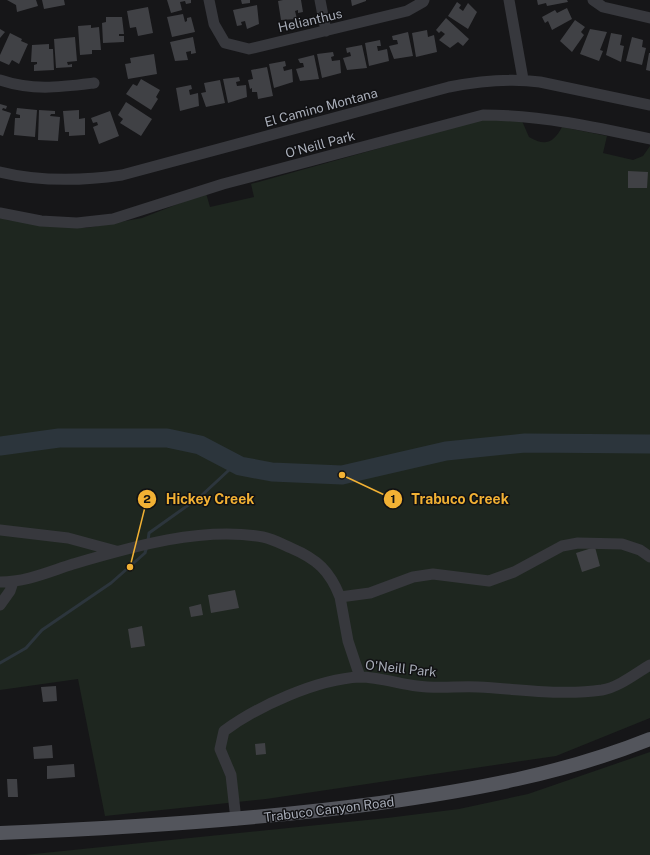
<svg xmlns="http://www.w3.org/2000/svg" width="650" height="855" font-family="'Public Sans',sans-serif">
<rect width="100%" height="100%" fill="#161618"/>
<path fill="#1e261f" d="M 484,119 L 522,121 L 529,137 C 546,147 554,142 562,127 L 607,136 L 603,153 L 633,160 L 643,156 L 650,146 L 650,718 L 556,756 L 266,799 L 105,816 L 78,679 L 0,690 L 0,214 L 7,220 L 86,228 L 142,218 L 206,193 L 210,207 L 254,197 L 251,184 Z
M 650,752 L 650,855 L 24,855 L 387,818 L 459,809 L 528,794 Z"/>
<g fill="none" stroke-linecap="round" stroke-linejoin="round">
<path stroke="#2c353c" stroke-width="3" d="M 148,541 L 149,533 L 201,496 L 229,470 L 240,466
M 0,663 L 26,648 L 42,630 L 111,583 L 145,553 L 147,546"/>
<path stroke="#2c353c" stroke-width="19" d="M 0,446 L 59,438 L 167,438 L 200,445 L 240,466 L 272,472 L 342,475 L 446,451 L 525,443 L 650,444"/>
</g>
<path fill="#404145" d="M 7,0 L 36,0 L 38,6 L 17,12 L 16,5 Z
M 42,0 L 64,0 L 65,5 L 44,9 Z
M 167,0 L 191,0 L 191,3 L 186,4 L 185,1 L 180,2 L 182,10 L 171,13 Z
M 241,0 L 250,0 L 250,3 L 242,4 Z
M 283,0 L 301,0 L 303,12 L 298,13 L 298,10 L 295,11 L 297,19 L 281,20 L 278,1 Z
M 351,0 L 366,0 L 366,1 L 352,6 Z
M 537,0 L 567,0 L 568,2 L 547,6 L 546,3 L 538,5 Z
M 457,2 L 461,5 L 459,8 L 463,11 L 468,3 L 477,12 L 468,29 L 448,16 Z
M 257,5 L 259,24 L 247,29 L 245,21 L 241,22 L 242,25 L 237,26 L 233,10 Z
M 148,7 L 153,33 L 138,36 L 136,27 L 130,28 L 127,11 Z
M 567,8 L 572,19 L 552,30 L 548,21 L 545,23 L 542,17 L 555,10 L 557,13 Z
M 183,14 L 185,22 L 187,21 L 187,18 L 191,17 L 195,32 L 172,37 L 167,17 Z
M 106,17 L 122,17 L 124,34 L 119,34 L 119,36 L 124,36 L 124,42 L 103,43 L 102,23 L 106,22 Z
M 446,18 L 469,39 L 463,46 L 458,42 L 450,48 L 439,40 L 445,34 L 441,31 L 439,33 L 436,30 Z
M 575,20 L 585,27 L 581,32 L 584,35 L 572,52 L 560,41 Z
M 91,25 L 91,28 L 99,27 L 101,50 L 92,50 L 92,54 L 80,55 L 78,26 Z
M 0,29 L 5,32 L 0,38 Z
M 590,29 L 607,32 L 600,50 L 603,51 L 599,61 L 580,54 Z
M 427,30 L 428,37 L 434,35 L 437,52 L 416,57 L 412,33 Z
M 408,32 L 413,56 L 394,59 L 389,46 L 398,44 L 397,40 L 393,40 L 392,36 Z
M 10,33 L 22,39 L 21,41 L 28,44 L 19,64 L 12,60 L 9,65 L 0,61 L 0,55 Z
M 611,33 L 622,35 L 620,45 L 624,46 L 621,62 L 606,55 Z
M 75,37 L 77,61 L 67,62 L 68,65 L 72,64 L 72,67 L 56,68 L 54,39 Z
M 193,37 L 196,53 L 191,54 L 191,51 L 186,52 L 188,60 L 175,61 L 170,42 Z
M 632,37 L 643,40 L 642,47 L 646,48 L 642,65 L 626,61 Z
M 380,40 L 381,46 L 377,46 L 378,51 L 387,49 L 389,61 L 369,66 L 365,43 Z
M 49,44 L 49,49 L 53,49 L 54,70 L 34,71 L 34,65 L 37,64 L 37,62 L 31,62 L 32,45 Z
M 362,45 L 367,68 L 347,70 L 343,58 L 351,56 L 350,52 L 347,53 L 346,48 Z
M 333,52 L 334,56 L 331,57 L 332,61 L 340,60 L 341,73 L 322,78 L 317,54 Z
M 649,53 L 650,53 L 650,71 L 646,70 Z
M 154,54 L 157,74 L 128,79 L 125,64 L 131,63 L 130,58 Z
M 314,55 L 319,79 L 300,81 L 296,69 L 304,67 L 303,63 L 300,63 L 298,59 Z
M 285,61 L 286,66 L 283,67 L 284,71 L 292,69 L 293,82 L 274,88 L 269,64 Z
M 267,67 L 273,96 L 258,99 L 257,92 L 252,92 L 252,88 L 250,89 L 248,80 L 253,79 L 251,70 Z
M 239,77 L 240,81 L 236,82 L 237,86 L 246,85 L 247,97 L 228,103 L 223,79 Z
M 141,79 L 160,90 L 156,97 L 158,99 L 151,110 L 126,94 L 133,84 L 137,86 Z
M 220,80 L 225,103 L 206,107 L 201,93 L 206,92 L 204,83 Z
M 191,85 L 192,89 L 189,90 L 190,95 L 198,93 L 199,106 L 180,111 L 176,88 Z
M 126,102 L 152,119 L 141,136 L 120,123 L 123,119 L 118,115 Z
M 0,104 L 7,106 L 6,109 L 3,108 L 2,110 L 11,113 L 3,136 L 0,135 Z
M 17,108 L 37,110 L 35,137 L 14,135 L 15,118 L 20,118 L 20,115 L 16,114 Z
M 39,110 L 55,111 L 55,114 L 51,114 L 50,116 L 60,117 L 58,141 L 38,140 Z
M 79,110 L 79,119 L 85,118 L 85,135 L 69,136 L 69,132 L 65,132 L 63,111 Z
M 110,111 L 119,136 L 99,144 L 93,127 L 98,125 L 97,122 L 93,123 L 91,118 Z
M 628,171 L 648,172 L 647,188 L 628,188 Z
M 595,547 L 600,566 L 582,572 L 576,553 Z
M 235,590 L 239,608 L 211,613 L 208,595 Z
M 201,604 L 203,615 L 191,617 L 189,607 Z
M 142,626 L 145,646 L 131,648 L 128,629 Z
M 56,686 L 57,701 L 43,702 L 41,687 Z
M 265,743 L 266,754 L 256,755 L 255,744 Z
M 52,745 L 53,758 L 34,759 L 33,747 Z
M 74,764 L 75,777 L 47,779 L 47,766 Z
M 7,779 L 17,779 L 18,797 L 8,797 Z"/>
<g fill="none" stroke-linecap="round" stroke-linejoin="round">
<path stroke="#37383d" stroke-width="11" d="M 209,0 L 214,24 L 225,43 L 249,49 L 407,11 L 423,2 L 424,0
M 320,0 L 326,31
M 509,0 L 523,79
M 593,0 L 603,7 L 650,18
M 0,80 C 32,91 61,87 94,83
M 0,172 C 41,182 81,181 122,175 L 449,87 C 480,81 510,78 540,82 L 650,105
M 0,213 L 41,221 L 77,223 L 113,219 L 223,184 L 483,115 C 540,115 595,127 650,139
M 0,530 L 68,538 L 116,551
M 0,582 C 26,582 48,572 73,564 C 131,547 202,526 263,537 C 273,539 282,544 291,548 C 317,559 330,571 340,597 L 370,593 L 413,577 L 433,574 L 489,581 L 514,572 L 562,546 L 578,543 L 622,544 L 640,550 L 650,557
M 340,597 L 348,641 L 360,677
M 0,605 L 10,591 L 13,582
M 236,820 L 231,775 L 220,749 L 224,731 C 258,706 317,679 360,677 C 378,677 400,684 417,686 C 437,689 458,686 478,687 C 519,689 561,696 602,690 C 619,687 635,674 650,665"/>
<path stroke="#53555c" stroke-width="14" d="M 0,833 C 127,828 254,820 380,803 C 472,790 563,774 650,739"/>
</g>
<g text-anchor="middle" stroke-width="3" stroke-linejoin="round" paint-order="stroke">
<g font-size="13" fill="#a8adb8" stroke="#111113">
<text transform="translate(310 20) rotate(-13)" y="5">Helianthus</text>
<text transform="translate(321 107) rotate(-15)" y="5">El Camino Montana</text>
<text transform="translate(320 144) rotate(-15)" y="5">O'Neill Park</text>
<text transform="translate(401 668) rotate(6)" y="5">O'Neill Park</text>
<text transform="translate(329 809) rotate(-7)" y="5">Trabuco Canyon Road</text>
</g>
</g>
<path fill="none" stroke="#f2b134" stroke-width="1.5" d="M342 475L393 499M130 567L147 499"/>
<g fill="#f2b134" stroke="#111113" stroke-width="1.5">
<circle cx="342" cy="475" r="4"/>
<circle cx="130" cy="567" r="4"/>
<circle cx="393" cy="499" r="10"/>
<circle cx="147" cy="499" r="10"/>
</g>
<g font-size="12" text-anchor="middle" font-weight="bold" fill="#111">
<text x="393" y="503">1</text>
<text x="147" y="503">2</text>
</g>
<g font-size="14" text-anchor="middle" font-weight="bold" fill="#f2b134" stroke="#111113" stroke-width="3" stroke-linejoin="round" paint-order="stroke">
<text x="460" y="504">Trabuco Creek</text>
<text x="210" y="504">Hickey Creek</text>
</g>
</svg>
